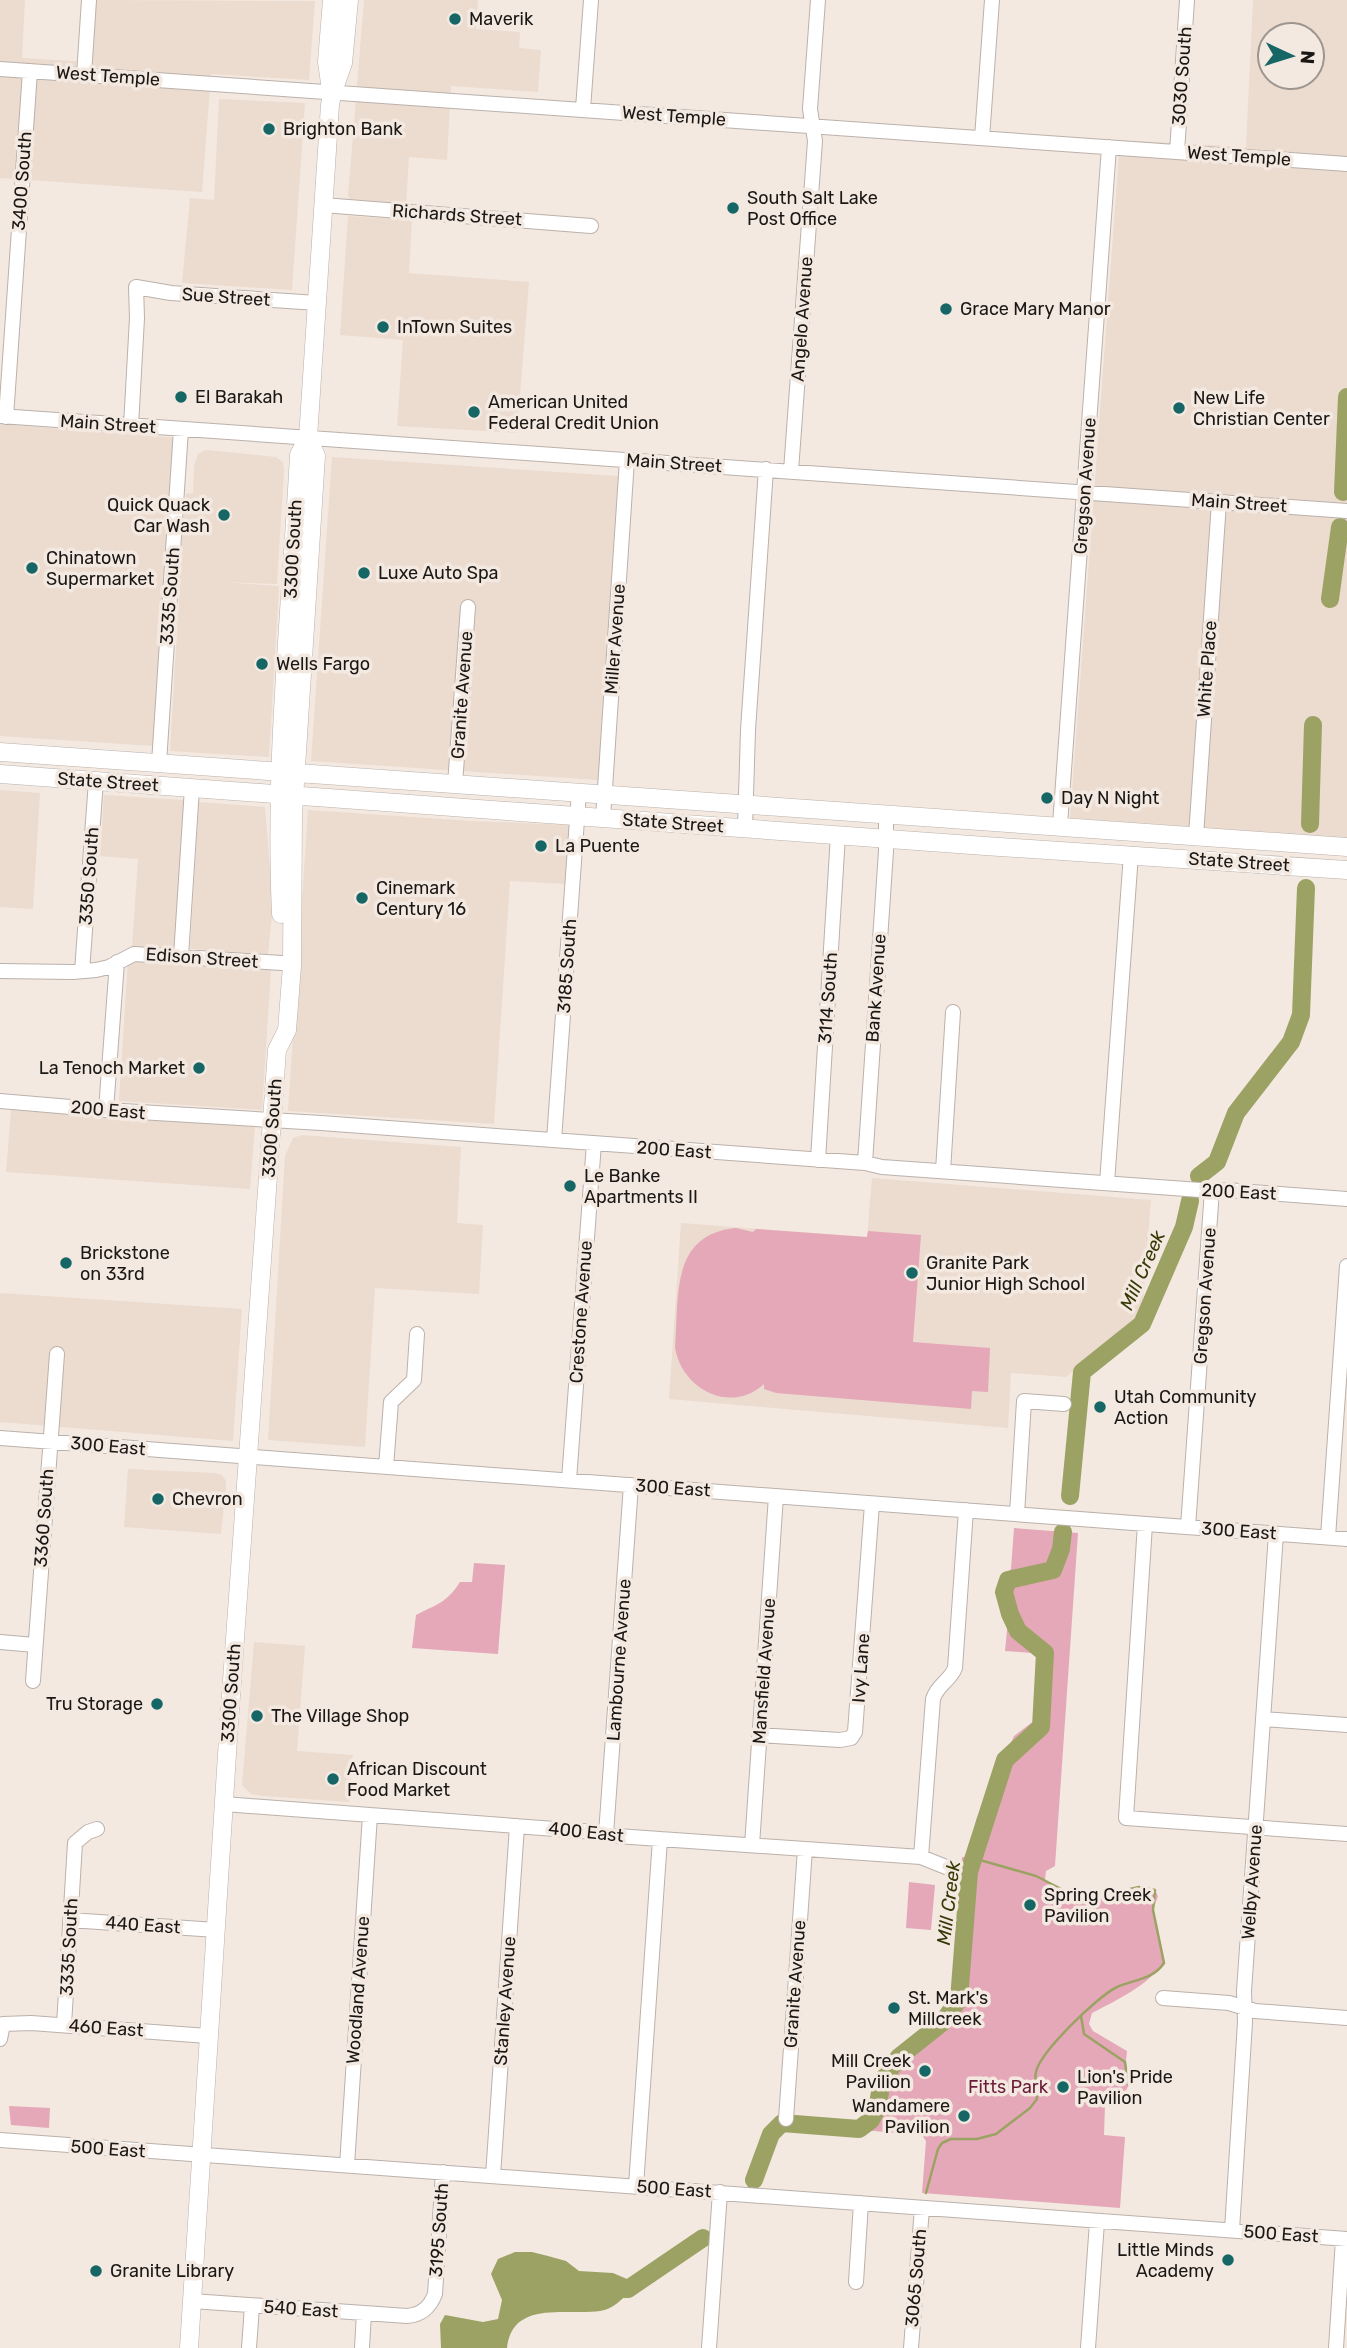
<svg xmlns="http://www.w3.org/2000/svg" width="1347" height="2348" font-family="Rubik,sans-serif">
<rect width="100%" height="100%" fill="#f3e9e1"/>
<path fill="#ecdbcf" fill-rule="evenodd" d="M 0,0 L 25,0 L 22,58 L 89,62 L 94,0 L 315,1 L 309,80 L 211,74 L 202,192 L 0,178 Z
M 364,0 L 478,0 L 476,29 L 520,32 L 519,48 L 541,50 L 538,92 L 451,86 L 447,160 L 409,157 L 406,206 L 352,203 L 348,196 Z
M 1253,0 L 1347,0 L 1347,838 L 1070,818 L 1120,140 L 1246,147 ZM 1270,35 L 1312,35 L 1312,77 L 1270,77 Z
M 219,99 L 305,103 L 292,290 L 182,283 L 190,198 L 214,200 Z
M 348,216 L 412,220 L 409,273 L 529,282 L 517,433 L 397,426 L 403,340 L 340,335 Z
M 0,424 L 177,438 L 154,746 L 0,736 Z
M 206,450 L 276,457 L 283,462 L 284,471 L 277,584 L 222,582 L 279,586 L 269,757 L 170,751 L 180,580 L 178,579 L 186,494 L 193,493 L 194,466 L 198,454 Z
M 332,457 L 618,476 L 598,780 L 311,761 Z
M 0,790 L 40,793 L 33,909 L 0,907 Z
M 104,795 L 184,800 L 175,950 L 132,947 L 138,859 L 100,856 Z
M 199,802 L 265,807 L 273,906 L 268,954 L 190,949 Z
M 308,810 L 472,821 L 571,825 L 567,884 L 510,881 L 494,1124 L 288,1111 Z
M 128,961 L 271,970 L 262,1110 L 119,1101 Z
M 11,1110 L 255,1126 L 250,1189 L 6,1172 Z
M 302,1135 L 461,1147 L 457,1223 L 483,1225 L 479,1294 L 375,1288 L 365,1447 L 268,1440 L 285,1156 L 293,1138 Z
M 872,1178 L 1151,1200 L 1142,1315 L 1066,1377 L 1011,1373 L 1008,1428 L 669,1399 L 681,1223 L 867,1237 Z
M 0,1293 L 242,1309 L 233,1441 L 0,1422 Z
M 128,1469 L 215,1473 L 222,1475 L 226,1481 L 226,1488 L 221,1534 L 124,1527 Z
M 254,1642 L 305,1646 L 297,1751 L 353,1755 L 349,1802 L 263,1796 L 251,1794 L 242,1785 Z"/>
<path fill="#e5a8b8" d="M 736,1228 L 753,1232 L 756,1229 L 867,1237 L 868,1231 L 921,1235 L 913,1342 L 990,1348 L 988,1392 L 972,1391 L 971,1409 L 776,1393 L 764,1389 L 764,1384 C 731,1415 681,1389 675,1347 C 679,1297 670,1234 736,1228 Z
M 1014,1528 L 1078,1533 L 1055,1866 L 1046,1871 L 1045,1880 L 1067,1892 L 1117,1892 L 1139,1887 L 1155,1890 L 1158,1896 L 1153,1910 L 1164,1963 C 1145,1987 1119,1999 1092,2013 L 1089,2024 L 1093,2031 L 1127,2051 L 1125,2071 L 1129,2072 L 1131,2081 L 1123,2096 L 1116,2096 L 1105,2105 L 1104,2135 L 1125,2137 L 1120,2208 L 922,2193 L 926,2141 L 922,2135 L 862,2130 C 876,2116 872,2096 879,2079 C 893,2047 929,2028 950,2003 L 954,1992 L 962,1857 L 971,1857 L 976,1820 L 995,1777 L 996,1764 L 1001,1764 L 1014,1736 L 1035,1720 L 1039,1660 L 1032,1653 L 1005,1651 C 1006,1640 1008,1627 1007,1616 C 1003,1595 992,1587 1011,1569 Z
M 474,1563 L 505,1565 L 498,1654 L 412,1648 L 416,1615 C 435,1605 447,1603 460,1582 L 472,1582 Z
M 909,1882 L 935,1885 L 931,1930 L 906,1928 Z
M 9,2106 L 50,2108 L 49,2128 L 11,2125 Z"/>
<path fill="#9ca264" d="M 515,2252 L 532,2252 L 548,2256 L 566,2261 L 579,2271 L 613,2273 L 627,2279 L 628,2293 C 620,2301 613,2309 600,2311 C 568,2316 512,2299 507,2348 L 441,2348 L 440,2324 L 445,2315 L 483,2322 L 498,2319 L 502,2300 L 491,2274 L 498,2259 Z"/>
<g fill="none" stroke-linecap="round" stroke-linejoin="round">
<path stroke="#9ca264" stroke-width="2.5" d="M 1081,2016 L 1084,2034 L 1125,2062 L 1128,2084
M 926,2193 L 938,2149 L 942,2143 L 951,2139 L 977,2139 L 996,2134 L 1030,2108 L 1037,2099 C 1037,2091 1034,2080 1036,2072 C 1040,2052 1098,1996 1117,1987 C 1133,1980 1154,1979 1164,1963 L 1153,1910 L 1155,1890 L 1139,1887 L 1117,1892 L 1067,1892 L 1036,1876 L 973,1858"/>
<path stroke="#9ca264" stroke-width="18" d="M 1343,492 L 1347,397
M 1330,599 L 1340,527
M 1310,824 L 1313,725
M 1199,1176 L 1217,1162 L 1236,1113 L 1291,1042 L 1301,1015 L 1306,888
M 1070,1496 L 1082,1372 L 1142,1324 L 1184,1227 L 1190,1201
M 754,2180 L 771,2134 L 782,2123 L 859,2129 L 871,2120 L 877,2109 L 882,2081 L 899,2057 L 943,2022 L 959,1999 L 969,1872 L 1005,1760 L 1041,1727 L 1045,1653 L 1018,1631 L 1010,1614 L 1004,1592 L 1008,1580 L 1053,1570 L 1061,1549 L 1063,1532
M 605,2289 L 628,2289 L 703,2238"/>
<g stroke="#bbb1ab" stroke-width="16">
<path id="minor" d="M 0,69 L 1347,164
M 84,75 L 89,0
M 583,109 L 591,0
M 982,138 L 992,0
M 1177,152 L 1187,0
M 323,205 L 591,226
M 0,416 L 1347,511
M 6,417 L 30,71
M 131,426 L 137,318 L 136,287 L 171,293 L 317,303
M 791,471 L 815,141 L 810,109 L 818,0
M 159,763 L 181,429
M 455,784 L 468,607
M 603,818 L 627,460
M 1060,825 L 1109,147
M 745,828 L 748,730 L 766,469
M 1196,836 L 1219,502
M 181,956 L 192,788
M 0,971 L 73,972 L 96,970 L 109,967 L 134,954 L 282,963
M 82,971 L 96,781
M 0,1101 L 106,1110 L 321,1123 L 865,1163 L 882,1167 L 1200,1190 L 1226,1190 L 1347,1199
M 106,1110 L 117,962
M 554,1140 L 579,792
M 818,1160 L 838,835
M 865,1163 L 886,851 L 886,814
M 943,1171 L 953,1012
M 1107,1183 L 1131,854
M 0,1438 L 1347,1539
M 386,1467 L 391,1402 L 414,1380 L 417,1334
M 569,1480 L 594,1143
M 1017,1514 L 1024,1401 L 1064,1404
M 1145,1524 L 1126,1818 L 1347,1834
M 1188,1527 L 1212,1190
M 1328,1537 L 1347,1266
M 0,1642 L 35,1645
M 33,1681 L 57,1354
M 1263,1719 L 1347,1725
M 759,1735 L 840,1740 L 851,1738 L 855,1732 L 872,1504
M 224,1804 L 595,1832 L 617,1836 L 921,1857 L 946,1867
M 606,1834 L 631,1485
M 752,1845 L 776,1496
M 921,1857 L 933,1699 C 937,1685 950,1681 955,1668 L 966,1510
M 70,1920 L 216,1930
M 1163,1998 L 1229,2003 L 1255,2011 L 1347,2018
M 64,2025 L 75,1843 L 88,1832 L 97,1829
M 0,2039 L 3,2024 L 31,2023 L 208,2036
M 786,2119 L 805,1849
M 0,2140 L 1347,2239
M 347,2165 L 370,1815
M 493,2176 L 517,1826
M 636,2186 L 660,1839
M 1232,2230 L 1245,2022 L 1244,1991 L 1276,1534
M 856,2282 L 861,2203
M 192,2301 L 407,2316 C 422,2315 430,2307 435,2294 L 443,2172
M 249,2348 L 252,2306
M 362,2348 L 364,2313
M 709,2348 L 720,2192
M 911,2348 L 922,2208
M 1088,2348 L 1097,2222
M 1336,2348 L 1343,2239"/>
</g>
<g stroke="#bbb1ab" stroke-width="19">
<path id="major" d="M 331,90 L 327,62 L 332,0
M 0,752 L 1347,847
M 0,774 L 985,846 L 1347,870
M 281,914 C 274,761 291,608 299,455 L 308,438
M 189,2348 L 229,1723 L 277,1050 L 287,1030 L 292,966 L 293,814 L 316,456 L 308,438 L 330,105 L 332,94 L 343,63 L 349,0"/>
</g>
<use href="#minor" stroke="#fff" stroke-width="14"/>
<use href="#major" stroke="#fff" stroke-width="18"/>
</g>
<g fill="#176666" stroke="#f3e9e1" stroke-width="2.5">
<circle cx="455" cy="19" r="7"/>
<circle cx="269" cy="129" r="7"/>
<circle cx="733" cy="208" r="7"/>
<circle cx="946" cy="309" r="7"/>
<circle cx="383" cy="327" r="7"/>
<circle cx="181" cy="397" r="7"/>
<circle cx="1179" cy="408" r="7"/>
<circle cx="474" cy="412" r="7"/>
<circle cx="224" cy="515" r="7"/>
<circle cx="32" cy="568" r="7"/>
<circle cx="364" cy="573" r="7"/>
<circle cx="262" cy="664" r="7"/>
<circle cx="1047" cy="798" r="7"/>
<circle cx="541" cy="846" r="7"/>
<circle cx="362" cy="898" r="7"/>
<circle cx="199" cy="1068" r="7"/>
<circle cx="570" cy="1186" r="7"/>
<circle cx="66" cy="1263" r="7"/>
<circle cx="912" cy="1273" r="7"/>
<circle cx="1100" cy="1407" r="7"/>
<circle cx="158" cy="1499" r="7"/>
<circle cx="157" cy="1704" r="7"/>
<circle cx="257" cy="1716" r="7"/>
<circle cx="333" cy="1779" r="7"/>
<circle cx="1030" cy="1905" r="7"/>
<circle cx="894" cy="2008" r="7"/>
<circle cx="925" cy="2071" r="7"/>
<circle cx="1063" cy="2087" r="7"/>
<circle cx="964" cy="2116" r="7"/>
<circle cx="1228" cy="2260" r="7"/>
<circle cx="96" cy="2271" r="7"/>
</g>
<g text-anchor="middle" stroke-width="7" stroke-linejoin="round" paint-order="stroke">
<g font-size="18" fill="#1b1715" stroke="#f3e9e1" text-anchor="start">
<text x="469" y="25">Maverik</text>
<text x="283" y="135">Brighton Bank</text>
<text x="747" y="204">South Salt Lake<tspan x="747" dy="21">Post Office</tspan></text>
<text x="960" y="315">Grace Mary Manor</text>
<text x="397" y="333">InTown Suites</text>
<text x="195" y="403">El Barakah</text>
<text x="1193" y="404">New Life<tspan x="1193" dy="21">Christian Center</tspan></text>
<text x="488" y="408">American United<tspan x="488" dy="21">Federal Credit Union</tspan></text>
<text x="210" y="511" text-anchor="end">Quick Quack<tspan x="210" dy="21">Car Wash</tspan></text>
<text x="46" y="564">Chinatown<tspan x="46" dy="21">Supermarket</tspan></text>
<text x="378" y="579">Luxe Auto Spa</text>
<text x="276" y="670">Wells Fargo</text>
<text x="1061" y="804">Day N Night</text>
<text x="555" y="852">La Puente</text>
<text x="376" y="894">Cinemark<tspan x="376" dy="21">Century 16</tspan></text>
<text x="185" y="1074" text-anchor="end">La Tenoch Market</text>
<text x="584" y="1182">Le Banke<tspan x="584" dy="21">Apartments II</tspan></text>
<text x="80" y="1259">Brickstone<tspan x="80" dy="21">on 33rd</tspan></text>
<text x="926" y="1269">Granite Park<tspan x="926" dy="21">Junior High School</tspan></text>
<text x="1114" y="1403">Utah Community<tspan x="1114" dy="21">Action</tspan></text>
<text x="172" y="1505">Chevron</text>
<text x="143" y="1710" text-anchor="end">Tru Storage</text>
<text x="271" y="1722">The Village Shop</text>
<text x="347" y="1775">African Discount<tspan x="347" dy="21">Food Market</tspan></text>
<text x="1044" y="1901">Spring Creek<tspan x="1044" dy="21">Pavilion</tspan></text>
<text x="908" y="2004">St. Mark's<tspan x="908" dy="21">Millcreek</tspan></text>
<text x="911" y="2067" text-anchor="end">Mill Creek<tspan x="911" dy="21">Pavilion</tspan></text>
<text x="1077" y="2083">Lion's Pride<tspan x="1077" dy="21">Pavilion</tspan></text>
<text x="950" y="2112" text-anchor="end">Wandamere<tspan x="950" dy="21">Pavilion</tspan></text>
<text x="1214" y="2256" text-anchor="end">Little Minds<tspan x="1214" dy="21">Academy</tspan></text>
<text x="110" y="2277">Granite Library</text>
</g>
<g font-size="18" fill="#1b1715" stroke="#f3e9e1">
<text transform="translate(108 76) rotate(4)" y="6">West Temple</text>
<text transform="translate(1182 76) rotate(-86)" y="6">3030 South</text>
<text transform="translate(674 116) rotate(4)" y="6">West Temple</text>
<text transform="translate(1239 156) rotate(4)" y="6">West Temple</text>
<text transform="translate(22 181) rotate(-86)" y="6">3400 South</text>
<text transform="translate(457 215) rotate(4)" y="6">Richards Street</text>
<text transform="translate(226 297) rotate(4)" y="6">Sue Street</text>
<text transform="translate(802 319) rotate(-86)" y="6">Angelo Avenue</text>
<text transform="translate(108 424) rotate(4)" y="6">Main Street</text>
<text transform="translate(674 463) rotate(4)" y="6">Main Street</text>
<text transform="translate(1085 486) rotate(-86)" y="6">Gregson Avenue</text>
<text transform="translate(1239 503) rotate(4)" y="6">Main Street</text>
<text transform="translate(293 549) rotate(-87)" y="6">3300 South</text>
<text transform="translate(170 596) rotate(-86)" y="6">3335 South</text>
<text transform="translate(615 639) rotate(-86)" y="6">Miller Avenue</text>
<text transform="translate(1207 669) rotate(-86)" y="6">White Place</text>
<text transform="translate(462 695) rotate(-86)" y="6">Granite Avenue</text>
<text transform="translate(108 782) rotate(4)" y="6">State Street</text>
<text transform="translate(673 823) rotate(4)" y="6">State Street</text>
<text transform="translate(1239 862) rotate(4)" y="6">State Street</text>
<text transform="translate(89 876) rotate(-86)" y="6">3350 South</text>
<text transform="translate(202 958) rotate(4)" y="6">Edison Street</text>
<text transform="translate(567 966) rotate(-86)" y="6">3185 South</text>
<text transform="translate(876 988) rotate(-86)" y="6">Bank Avenue</text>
<text transform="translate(828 998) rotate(-86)" y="6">3114 South</text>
<text transform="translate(108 1110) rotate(5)" y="6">200 East</text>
<text transform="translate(272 1128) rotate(-86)" y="6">3300 South</text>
<text transform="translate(674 1150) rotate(4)" y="6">200 East</text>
<text transform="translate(1239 1192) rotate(3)" y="6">200 East</text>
<text transform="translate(1205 1296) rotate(-86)" y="6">Gregson Avenue</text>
<text transform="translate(581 1312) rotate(-86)" y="6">Crestone Avenue</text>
<text transform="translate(108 1446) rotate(5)" y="6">300 East</text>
<text transform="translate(673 1488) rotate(4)" y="6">300 East</text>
<text transform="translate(44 1518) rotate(-86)" y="6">3360 South</text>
<text transform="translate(1239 1531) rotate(4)" y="6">300 East</text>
<text transform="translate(619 1660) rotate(-86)" y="6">Lambourne Avenue</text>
<text transform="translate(861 1668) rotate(-86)" y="6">Ivy Lane</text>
<text transform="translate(764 1671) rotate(-86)" y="6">Mansfield Avenue</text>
<text transform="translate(231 1693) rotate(-86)" y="6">3300 South</text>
<text transform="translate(586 1832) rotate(6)" y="6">400 East</text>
<text transform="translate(1252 1882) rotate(-86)" y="6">Welby Avenue</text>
<text transform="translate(143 1925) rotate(4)" y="6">440 East</text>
<text transform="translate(69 1947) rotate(-87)" y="6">3335 South</text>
<text transform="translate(795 1984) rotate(-86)" y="6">Granite Avenue</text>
<text transform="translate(358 1990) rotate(-86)" y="6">Woodland Avenue</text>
<text transform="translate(505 2001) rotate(-86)" y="6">Stanley Avenue</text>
<text transform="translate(106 2028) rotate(4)" y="6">460 East</text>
<text transform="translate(108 2149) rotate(4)" y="6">500 East</text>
<text transform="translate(674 2189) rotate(4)" y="6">500 East</text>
<text transform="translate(439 2230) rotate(-86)" y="6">3195 South</text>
<text transform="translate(1281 2234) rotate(4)" y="6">500 East</text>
<text transform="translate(916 2278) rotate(-85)" y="6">3065 South</text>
<text transform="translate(301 2309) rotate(4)" y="6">540 East</text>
</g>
<g font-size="18" fill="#691b37" stroke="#f3e9e1">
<text x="1008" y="2093">Fitts Park</text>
</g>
<g font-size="19" font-style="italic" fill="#363907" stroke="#f3e9e1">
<text transform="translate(1142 1270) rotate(-66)" y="7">Mill Creek</text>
<text transform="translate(948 1903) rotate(-83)" y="7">Mill Creek</text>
</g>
</g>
<g transform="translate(1291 56) rotate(94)"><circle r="33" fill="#f3e9e1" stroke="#9d958f" stroke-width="2"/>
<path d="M0-5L12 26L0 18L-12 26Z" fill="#176666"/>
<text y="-10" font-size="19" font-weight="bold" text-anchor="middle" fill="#1b1715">N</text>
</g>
</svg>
